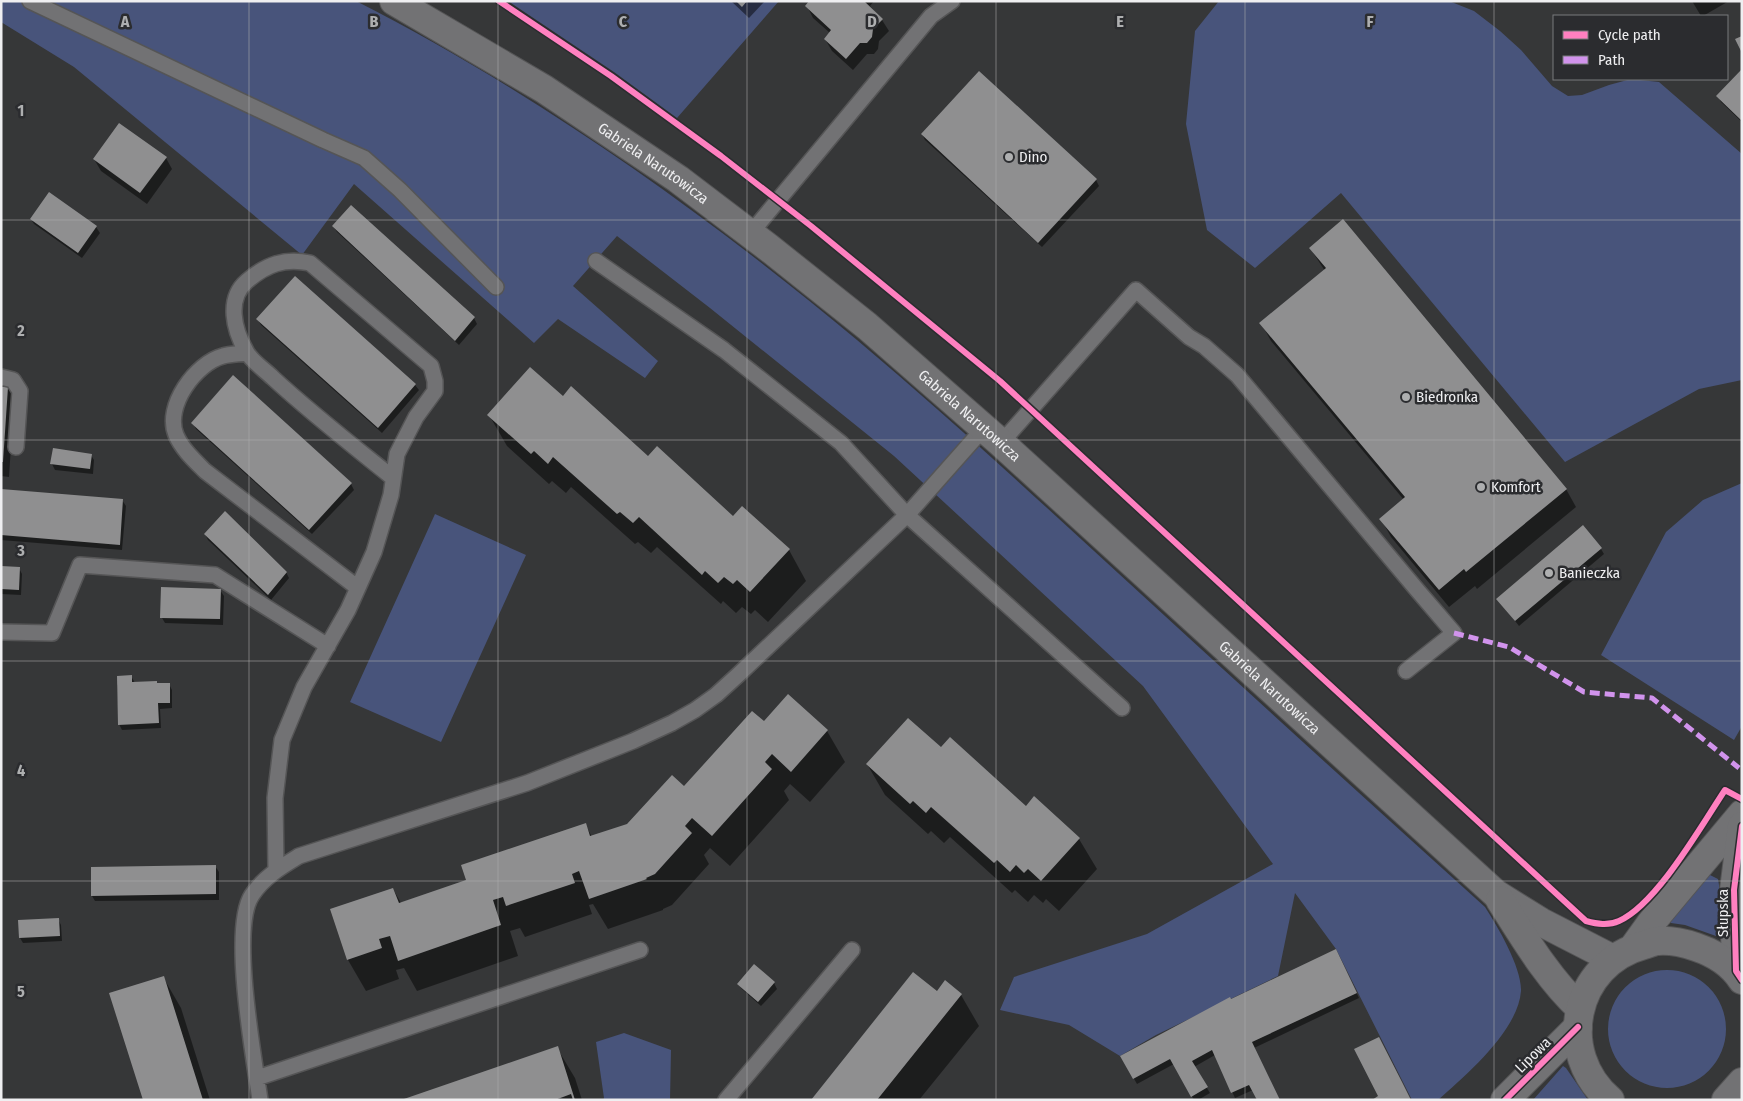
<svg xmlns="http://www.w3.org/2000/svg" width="1743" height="1101" font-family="'Fira Sans Condensed',sans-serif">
<rect width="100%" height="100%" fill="#363738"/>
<path fill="#48547b" d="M 1,1 L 356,1 C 533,91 705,213 857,340 C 946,415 1032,494 1118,573 C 1240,685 1362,796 1485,907 C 1498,927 1522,968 1521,991 C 1518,1031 1466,1075 1438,1100 L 1412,1100 L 1336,949 L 1295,893 L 1278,976 L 1156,1035 L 1120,1056 L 1069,1025 L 1000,1010 L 1014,977 L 1147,934 L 1273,864 L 1143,686 L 894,456 L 710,308 L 617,236 L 573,286 L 658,361 L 645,378 L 558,319 L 534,343 L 354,184 L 302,255 L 74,67 L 1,22 Z
M 508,1 L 779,1 L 677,118 L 614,72 Z
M 1219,1 L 1449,1 L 1474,11 L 1500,31 L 1521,50 L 1552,86 L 1568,96 L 1582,95 L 1609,85 L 1631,79 L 1659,82 L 1742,154 L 1742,380 L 1699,389 L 1565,462 L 1341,193 L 1255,268 L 1207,230 L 1186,124 L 1195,31 Z
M 1742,483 L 1742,726 L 1734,740 L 1601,655 L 1666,532 L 1703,500 Z
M 435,514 L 526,555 L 441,742 L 350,702 Z
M 1708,874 L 1718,879 L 1719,885 L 1719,934 L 1716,936 L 1685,925 L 1671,923 L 1670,920 Z
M1608 1029a59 59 0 1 1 118 0a59 59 0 1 1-118 0Z
M 624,1033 L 671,1050 L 670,1100 L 603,1100 L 604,1098 L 596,1042 Z
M 1563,1066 L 1566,1068 L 1588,1100 L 1533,1100 Z"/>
<path fill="#0007" d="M 731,1 L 765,1 L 749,18 Z
M 811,1 L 874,1 L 870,6 L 882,20 L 889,31 L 879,41 L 878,49 L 874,54 L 867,54 L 853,70 L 832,51 L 825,39 L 830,33 L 813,18 L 807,6 Z
M 1692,1 L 1729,1 L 1703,16 L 1701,16 Z
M 1742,71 L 1742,122 L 1721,102 L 1718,96 Z
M 979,73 L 1096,180 L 1099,186 L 1042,247 L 925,140 L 922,134 Z
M 166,158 L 172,169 L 147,204 L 101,171 L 94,159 Z
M 49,194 L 96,227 L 100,233 L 82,258 L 34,224 L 31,219 Z
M 351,207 L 474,318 L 477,324 L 459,345 L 337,232 L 333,226 Z
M 1310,248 L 1566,489 L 1576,507 L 1477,589 L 1475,586 L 1449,607 L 1391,537 L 1381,519 L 1404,500 L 1271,341 L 1261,323 L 1325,271 Z
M 295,278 L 415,385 L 419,390 L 382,433 L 261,325 L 258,320 Z
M 1,388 L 8,388 L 14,400 L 9,477 L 1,476 Z
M 563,398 L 734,518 L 789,550 L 806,581 L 768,622 L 755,610 L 751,614 L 742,607 L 736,613 L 723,601 L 721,604 L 657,547 L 651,553 L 638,542 L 635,544 L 571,487 L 566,493 L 552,481 L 549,484 L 507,446 L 489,415 Z
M 193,423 L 351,484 L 354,490 L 312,534 L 196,429 Z
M 91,455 L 94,460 L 93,474 L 55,470 L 52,464 Z
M 1,491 L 122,500 L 126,506 L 122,550 L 1,540 Z
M 205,534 L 286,572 L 289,578 L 271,600 L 208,540 Z
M 1601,549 L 1604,554 L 1519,626 L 1498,599 Z
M 1,567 L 19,568 L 22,574 L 21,595 L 1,594 Z
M 220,590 L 224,596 L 223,625 L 165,623 L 162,618 Z
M 131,676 L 135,683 L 169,684 L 172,690 L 172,708 L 160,709 L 161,728 L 122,730 L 119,724 L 117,685 Z
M 789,696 L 827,731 L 845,762 L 810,802 L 790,784 L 784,791 L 789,800 L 730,866 L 710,848 L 704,855 L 709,864 L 672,905 L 663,909 L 663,910 L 608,929 L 593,904 L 589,905 L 592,914 L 525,937 L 520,928 L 510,931 L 518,956 L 417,991 L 404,968 L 396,970 L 399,979 L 366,991 L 348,960 L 332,910 L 393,889 L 401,903 L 468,881 L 585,824 L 592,837 L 628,825 L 684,787 L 764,723 Z
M 941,749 L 1026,808 L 1079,839 L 1097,869 L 1059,911 L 1046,899 L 1043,903 L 1034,895 L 1028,902 L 1015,890 L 1012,893 L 950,837 L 944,843 L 931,831 L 928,834 L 885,795 L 867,764 Z
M 215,866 L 219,872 L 219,900 L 95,901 L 92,896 Z
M 58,919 L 61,925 L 62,941 L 23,943 L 20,938 Z
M 1339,956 L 1359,998 L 1254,1048 L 1253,1090 L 1235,1098 L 1215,1055 L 1194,1067 L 1210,1093 L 1198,1100 L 1194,1100 L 1174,1064 L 1137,1084 L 1121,1056 L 1230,1000 Z
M 754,966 L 774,983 L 777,989 L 761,1006 L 742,989 L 738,984 Z
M 163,977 L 181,1008 L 210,1100 L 145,1100 Z
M 945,982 L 961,995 L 979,1026 L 919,1100 L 812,1100 L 937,992 Z
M 557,1048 L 575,1078 L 582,1100 L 404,1100 Z"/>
<path fill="#8f8f90" d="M 736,1 L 747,1 L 742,7 Z
M 809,1 L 864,1 L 883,19 L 873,29 L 872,37 L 867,43 L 860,43 L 846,59 L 824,39 L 831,30 L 805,6 Z
M 1742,36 L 1742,53 L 1735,39 Z
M 1742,69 L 1742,121 L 1716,96 Z
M 979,71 L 1097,179 L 1038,243 L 921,134 Z
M 119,123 L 167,157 L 140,193 L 93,159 Z
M 49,192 L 97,226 L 78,253 L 30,219 Z
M 351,205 L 475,317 L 455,341 L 332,226 Z
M 1343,219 L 1567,489 L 1466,572 L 1464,569 L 1439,590 L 1379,519 L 1405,497 L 1259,323 L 1326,268 L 1309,248 Z
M 295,276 L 416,384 L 378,428 L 256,319 Z
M 530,367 L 563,396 L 571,386 L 648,456 L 657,446 L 733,516 L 742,506 L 790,549 L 750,592 L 737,580 L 733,584 L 724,577 L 718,583 L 705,571 L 702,575 L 639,517 L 633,523 L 620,512 L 617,514 L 553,457 L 548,464 L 534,451 L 531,454 L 487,415 Z
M 233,375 L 352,483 L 309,530 L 191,423 Z
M 1,387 L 8,387 L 3,462 L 1,462 Z
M 53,448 L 92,454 L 90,469 L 50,464 Z
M 1,489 L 123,499 L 120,545 L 1,535 Z
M 225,511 L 287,572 L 268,595 L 204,534 Z
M 1583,525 L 1602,548 L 1515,621 L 1496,599 Z
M 1,566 L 20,567 L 19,590 L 1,589 Z
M 161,587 L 221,589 L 220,619 L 160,618 Z
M 132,675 L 132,682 L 157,681 L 157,683 L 170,683 L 170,703 L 158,703 L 159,723 L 118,725 L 117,676 Z
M 788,694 L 828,730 L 791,772 L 772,754 L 765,762 L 772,769 L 712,836 L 692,818 L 685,826 L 692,833 L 655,874 L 646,878 L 647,879 L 589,899 L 579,871 L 572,874 L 575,883 L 506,906 L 503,897 L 493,900 L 501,925 L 398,961 L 390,936 L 379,939 L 382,948 L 347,960 L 330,909 L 393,888 L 399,903 L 466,880 L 461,865 L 586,823 L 590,836 L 627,824 L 672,775 L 684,786 L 752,711 L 764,721 Z
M 908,718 L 941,747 L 950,737 L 1026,806 L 1034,796 L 1080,838 L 1041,881 L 1028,869 L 1024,873 L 1016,865 L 1010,872 L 997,860 L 994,863 L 931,807 L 926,813 L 913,801 L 910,804 L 866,764 Z
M 216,865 L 216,894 L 91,896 L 91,867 Z
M 59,918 L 60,936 L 19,938 L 18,920 Z
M 1336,949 L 1357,993 L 1252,1042 L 1280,1100 L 1257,1100 L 1249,1085 L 1231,1093 L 1212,1050 L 1192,1061 L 1208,1087 L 1191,1097 L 1170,1059 L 1133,1079 L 1120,1056 L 1230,997 L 1231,999 Z
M 754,964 L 775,982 L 758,1002 L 737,984 Z
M 913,972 L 937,991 L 945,980 L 962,994 L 877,1100 L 811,1100 Z
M 164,976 L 203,1100 L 143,1100 L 109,993 Z
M 1379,1037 L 1402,1082 L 1411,1100 L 1372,1100 L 1378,1096 L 1354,1049 Z
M 558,1046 L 575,1100 L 573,1100 L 571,1094 L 555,1100 L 401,1100 Z"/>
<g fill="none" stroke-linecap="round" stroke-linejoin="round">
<g stroke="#555556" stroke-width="18">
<path id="service" d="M 30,1 L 323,140 L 364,158 L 400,190 L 496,287
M 750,234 L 931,16 L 952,1
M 596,261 L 724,350 L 841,443 L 907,515 L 1122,708
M 246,353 C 239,354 230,354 223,356 C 196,363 164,406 176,435 C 182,449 194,460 205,471 L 358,588
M 1,377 L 13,380 L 20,391 L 16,447
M 1001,443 L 1136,290 L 1189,337 L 1204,346 L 1237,375 L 1418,591 L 1454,633 L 1406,671
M 1,632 L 52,633 L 80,565 L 215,575 L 328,646
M 276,870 L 275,798 L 282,740 L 304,687 L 348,610 L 374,552 L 391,495 L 397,454 L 416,417 L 435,391 L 435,381 L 431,366 L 310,263 C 284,258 267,264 247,281 C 226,299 234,330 246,351 C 251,361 265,370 273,378 C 311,413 352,445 393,478
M 257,1078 L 640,950
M 260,1100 C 254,1058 230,928 252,895 C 264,877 281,867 299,856 L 527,783 L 633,741 L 672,723 L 695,710 L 716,695 L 738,675 L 907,515 L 984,428
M 726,1100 L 852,950"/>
</g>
<g stroke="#555556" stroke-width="30">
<path id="tertiary" d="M 1505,1100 L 1578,1027"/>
</g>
<g stroke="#555556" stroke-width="30">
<g id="secondary">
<path id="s1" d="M 394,1 L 544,89 L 678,179 L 769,248 L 867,326 L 1001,443 L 1496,894 L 1541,922 L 1613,959"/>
<path d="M 1500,900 C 1523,936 1548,979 1580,1008"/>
<path d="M 1633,948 L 1651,923 L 1742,814"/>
<path d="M 1736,971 L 1734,890 L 1742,826"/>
<path d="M 1610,1100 C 1555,1053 1573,964 1644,945 C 1648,944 1654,941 1658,941 C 1671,940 1684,943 1696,947 C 1714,953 1731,963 1742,980"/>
<path d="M 1726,1100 L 1742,1082"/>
</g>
</g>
<use href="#service" stroke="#727274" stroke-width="15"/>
<use href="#tertiary" stroke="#727274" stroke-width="28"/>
<use href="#secondary" stroke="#727274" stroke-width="28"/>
<path stroke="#d193ec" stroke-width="5" stroke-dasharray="10 5" stroke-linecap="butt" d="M 1454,633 L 1509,647 L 1584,692 L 1652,698 L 1739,768"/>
<g stroke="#2b2c2f" stroke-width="9">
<path id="cycleway" d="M 499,1 L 611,76 L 721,156 L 811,226 L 1000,381 L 1586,921 C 1597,924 1608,926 1619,921 C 1657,904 1701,826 1725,790 L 1742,799
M 1742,826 L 1734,890 L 1736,971 L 1742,980
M 1505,1100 L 1578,1027"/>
</g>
<use href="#cycleway" stroke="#ff80c0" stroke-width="6"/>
</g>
<path fill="none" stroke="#aeafb0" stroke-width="1" stroke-opacity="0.55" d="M 249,1 L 249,1100M 498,1 L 498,1100M 747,1 L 747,1100M 996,1 L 996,1100M 1245,1 L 1245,1100M 1494,1 L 1494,1100M 1,220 L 1742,220M 1,440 L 1742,440M 1,661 L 1742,661M 1,881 L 1742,881"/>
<g fill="#aeafb0" stroke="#2b2c2f" stroke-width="2">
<circle cx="1009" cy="157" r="5"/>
<circle cx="1406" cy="397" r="5"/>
<circle cx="1481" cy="487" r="5"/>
<circle cx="1549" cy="573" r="5"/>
</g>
<g text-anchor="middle" stroke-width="5" stroke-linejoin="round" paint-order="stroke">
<g font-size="15" fill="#efeff1" stroke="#2b2c2f" text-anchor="start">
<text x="1019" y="162">Dino</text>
<text x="1416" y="402">Biedronka</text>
<text x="1491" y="492">Komfort</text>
<text x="1559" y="578">Banieczka</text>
</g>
<g font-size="15" fill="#efeff1" stroke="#2b2c2f">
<text dy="5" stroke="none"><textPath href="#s1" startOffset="306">Gabriela Narutowicza</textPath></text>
<text dy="5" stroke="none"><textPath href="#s1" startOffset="711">Gabriela Narutowicza</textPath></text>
<text dy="5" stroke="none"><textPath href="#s1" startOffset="1116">Gabriela Narutowicza</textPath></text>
<text transform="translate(1723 913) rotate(-90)" y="5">Słupska</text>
<text transform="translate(1533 1055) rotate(-45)" y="5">Lipowa</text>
</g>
</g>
<g font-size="16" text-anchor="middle" font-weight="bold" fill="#aeafb0" stroke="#2b2c2f" stroke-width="5" stroke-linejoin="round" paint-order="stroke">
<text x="125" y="27">A</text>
<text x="374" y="27">B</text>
<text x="623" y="27">C</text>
<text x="872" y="27">D</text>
<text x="1120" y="27">E</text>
<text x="1370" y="27">F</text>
<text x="21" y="116">1</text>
<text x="21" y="336">2</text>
<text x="21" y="556">3</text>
<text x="21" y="776">4</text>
<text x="21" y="997">5</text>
</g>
<rect width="1743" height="1101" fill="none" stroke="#efeff1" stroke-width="5"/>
<rect x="1553" y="15" width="175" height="65" fill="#2b2c2f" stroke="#797a7d"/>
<rect x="1563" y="31" width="25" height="8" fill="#ff80c0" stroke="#797a7d"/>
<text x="1598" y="40" font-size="15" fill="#efeff1">Cycle path</text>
<rect x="1563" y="56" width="25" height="8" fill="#d193ec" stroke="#797a7d"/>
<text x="1598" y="65" font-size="15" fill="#efeff1">Path</text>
</svg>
